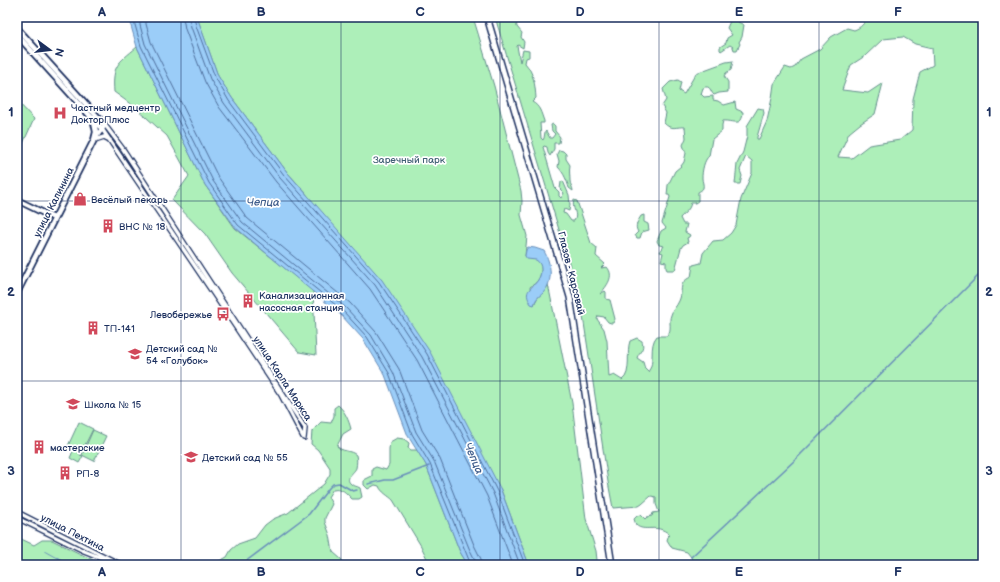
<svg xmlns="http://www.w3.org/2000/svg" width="1000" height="582" font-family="'Balsamiq Sans',sans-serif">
<rect width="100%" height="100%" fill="#fff"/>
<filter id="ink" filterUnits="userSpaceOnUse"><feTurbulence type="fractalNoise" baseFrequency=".025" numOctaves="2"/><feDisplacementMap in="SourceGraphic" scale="8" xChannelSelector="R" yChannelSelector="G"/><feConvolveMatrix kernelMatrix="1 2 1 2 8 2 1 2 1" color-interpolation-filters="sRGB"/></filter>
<g filter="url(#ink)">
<path fill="#adefb9" stroke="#648f8c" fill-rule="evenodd" d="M 197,17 L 473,17 L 494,86 L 521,191 L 522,201 L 521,215 L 527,236 L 525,256 C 529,260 532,258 537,260 C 544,262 541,276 538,280 C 536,283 533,285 530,287 L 534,305 C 537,296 544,292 548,284 L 572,403 L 586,519 L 596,551 L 597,560 L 595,565 L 529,565 L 501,490 L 305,192 L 287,172 L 232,98 L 218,76 Z
M 495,17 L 512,17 L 516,21 L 517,27 L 522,33 L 521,37 L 524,42 L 523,48 L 518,45 L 517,46 L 520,62 L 523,50 L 529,51 L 529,57 L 526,58 L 525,63 C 534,73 535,85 536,98 L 532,102 C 540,106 541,113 544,121 L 544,123 L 540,123 L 541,138 L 543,140 L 544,138 L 545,132 L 546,131 L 550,138 L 552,138 L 555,134 L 552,131 L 551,125 L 553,124 L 555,126 L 555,131 L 560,137 L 559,143 L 554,143 L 554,149 L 550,156 L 548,153 L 547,147 L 544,146 L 543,147 L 555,188 L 559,192 L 559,196 L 561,198 L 564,193 L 560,189 L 561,182 L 563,181 L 569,195 L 570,205 L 569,211 L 564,209 L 563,213 L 566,214 L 571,221 L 574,221 C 579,214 571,208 574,200 L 577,201 L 591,243 L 597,248 L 596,256 L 605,264 L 601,268 L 607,267 C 615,276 607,286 600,294 L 605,291 L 606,292 L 606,299 L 610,300 L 615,319 L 613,323 L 611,323 L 608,322 L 604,317 L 598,316 L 597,319 L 604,329 L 607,341 L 609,377 L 614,375 L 622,380 C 632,374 626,351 630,341 L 637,338 L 642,341 C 645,350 639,351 637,358 L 643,362 L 645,369 L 648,372 C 656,362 648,346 657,336 L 667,336 C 673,329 668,322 671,315 C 672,310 677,306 679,301 C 684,290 677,283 691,277 L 693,265 L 701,263 L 703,253 L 713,241 L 723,240 L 731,233 L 736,225 L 741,199 L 752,173 L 752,161 L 746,156 L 740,170 L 742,176 L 740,184 L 735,184 L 737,164 L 743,152 L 747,136 L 747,126 L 758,108 L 763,109 L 764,113 L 757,137 L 757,139 L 759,139 L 767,121 L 772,98 L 774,84 L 785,67 L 791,69 L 795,67 L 801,59 L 820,49 L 831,37 L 847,28 L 854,30 C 860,28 866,23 866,17 L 983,17 L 983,565 L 694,565 L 691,557 L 687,552 L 672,548 L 667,540 L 669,534 C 657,523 644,533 636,525 L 634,519 L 637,516 L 641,515 L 645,519 L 647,517 L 652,516 L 653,513 L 659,512 L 656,504 L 656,497 L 651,496 L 642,504 L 639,506 L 613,508 L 608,482 L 581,303 ZM 903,37 L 915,44 L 932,48 L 933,65 L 920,72 L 913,99 L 912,130 L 900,140 L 869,145 L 852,158 L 838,157 L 849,133 L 860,124 L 875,114 L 883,83 L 868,93 L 842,90 L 851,65 L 865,56 L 883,39 Z
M 730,17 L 742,17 L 738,22 L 744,25 L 742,37 L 739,42 L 740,44 L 737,50 L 734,50 L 733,47 L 730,45 L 721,51 L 720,50 L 720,47 L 726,43 L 727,38 L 732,35 L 727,28 L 730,21 Z
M 137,47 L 205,185 L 235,228 L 313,291 L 316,355 L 299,352 L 232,273 L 205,234 L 172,200 L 189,176 L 167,136 L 136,108 L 114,92 C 112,65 118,63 137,47 Z
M 733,61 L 731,70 L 726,73 L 724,76 L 728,82 L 728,92 L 719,93 L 714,95 C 710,92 711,84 703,88 L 701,94 L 704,97 L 713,96 L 713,100 L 718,101 L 724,105 L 735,102 L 736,109 L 743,112 C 742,128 734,120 723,121 L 722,125 L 722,131 L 712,139 L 709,156 C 704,160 702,171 702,178 C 702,181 704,185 703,188 C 702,190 700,191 698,192 L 698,201 L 695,203 L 691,203 C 689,211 685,212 680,218 L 683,224 L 687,224 L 685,232 L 690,235 L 689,237 L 687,238 L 688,242 L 683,245 L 681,248 L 675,270 L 667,270 L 666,268 L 666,262 L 661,261 L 663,253 L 660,252 L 664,246 L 659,245 L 657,241 L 661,231 L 666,228 L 662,223 L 670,197 L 669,195 L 667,195 L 668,185 L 675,171 L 681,166 L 684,162 L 686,153 L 683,145 L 686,138 L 685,127 C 677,126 671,131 664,123 L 666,113 L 662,106 L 666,100 L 663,89 L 670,82 L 678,80 L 681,82 L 679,91 L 684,94 L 696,73 L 726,62 Z
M 17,101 L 34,119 L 17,157 Z
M 559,150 L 563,151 L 566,154 L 566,159 L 570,165 C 569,170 570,176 570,181 C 570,185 573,187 573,191 L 569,188 C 567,181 564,173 558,167 L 559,161 L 557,154 Z
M 644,215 L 644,222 L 648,224 L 649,230 L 642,232 L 640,238 L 637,238 L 635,235 L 638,232 C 634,226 638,221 641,216 Z
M 338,405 C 345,411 349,421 351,429 L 343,434 L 337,446 C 341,452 351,450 356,455 C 357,459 357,463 356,468 C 354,473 344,478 351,484 C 353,486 357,486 360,488 L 362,497 L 359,499 L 352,499 C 346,493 342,487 333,489 L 328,497 L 332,504 L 325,518 L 325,522 L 330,535 L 333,552 L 341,559 L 345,565 L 336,565 L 330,561 L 326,565 L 212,565 L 227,557 L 231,550 L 238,544 L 255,538 L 265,525 L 273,519 L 288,513 L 324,484 L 330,474 L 330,468 L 318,450 L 311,444 L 312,431 L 321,422 L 331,423 L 334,416 L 334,408 Z
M 79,422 L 93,429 L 80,455 L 83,456 L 79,463 L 70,458 L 73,451 L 67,448 Z
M 93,430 L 106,436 L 94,461 L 82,455 Z
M 397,438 L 404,439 L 409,443 L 408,448 L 411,450 L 417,450 L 426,465 L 460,552 L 468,565 L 430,565 L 421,546 L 393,500 C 389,496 381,492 379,486 L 375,485 L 368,489 L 364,485 L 364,480 L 372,476 L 372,469 L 376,467 L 386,470 L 389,465 L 389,449 L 390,442 Z
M 17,537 L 34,545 L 42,540 L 52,540 L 103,565 L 17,565 Z"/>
<path fill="#9bcdf8" stroke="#688eba" d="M 132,17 L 197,17 L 218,76 L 232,98 L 287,172 L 382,280 L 430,352 L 501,490 L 529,565 L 468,565 L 460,552 L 426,465 L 408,436 L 385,375 L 363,339 L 341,315 L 236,228 L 205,185 L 137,47 L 131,26 Z
M 528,247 L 535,248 L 544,251 C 551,263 554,281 543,293 C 538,298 537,296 534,305 L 531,304 C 522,290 532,289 538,280 C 542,274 543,264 536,260 L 527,259 L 525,256 L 526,250 Z"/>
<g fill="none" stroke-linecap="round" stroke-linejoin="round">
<path stroke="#4e6e9c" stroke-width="1" d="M 135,17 L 135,25 L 141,46 L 209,183 L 238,225 L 343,311 L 367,337 L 389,373 L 412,434 L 430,464 L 471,565
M 140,17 L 140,25 L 145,44 L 213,181 L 242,222 L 346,308 L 371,335 L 393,372 L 416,432 L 434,461 L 469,548 L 475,560 L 476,565
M 146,17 L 146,24 L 151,42 L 218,177 L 247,218 L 350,303 L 376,332 L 399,369 L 422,430 L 440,459 L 474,545 L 481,559 L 482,565
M 183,17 L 185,29 L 205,82 L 219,107 L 276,182 L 370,289 L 417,360 L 487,496 L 513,565
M 189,17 L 191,27 L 210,79 L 224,103 L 280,178 L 375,285 L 422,357 L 493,493 L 520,565
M 194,17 L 196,26 L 215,77 L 229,101 L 284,175 L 379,282 L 427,354 L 497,491 L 525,565"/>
<path stroke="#688eba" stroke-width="1.5" d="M 368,484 L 385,480 L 393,480 L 429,466
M 45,551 L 70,565
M 691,557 L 795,460 L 983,271
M 241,565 L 309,514 L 329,488 L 333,484 L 339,483 L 353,491 L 357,490"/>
<g stroke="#1b2f5e" stroke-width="6">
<path id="minor" d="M 105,125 L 123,149 L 305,428 L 304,438
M 102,129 L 213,293 L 281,395 L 303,437
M 95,140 L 104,137 L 110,140
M 17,512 L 122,565
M 17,518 L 84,551 L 114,563
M 605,565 L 611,561"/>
</g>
<g stroke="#1b2f5e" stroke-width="8">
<path id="tertiary" d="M 17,28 L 105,125 L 96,137
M 17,35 L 102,129
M 17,200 L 54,218
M 17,293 L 94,140 L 96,132 L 93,118"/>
</g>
<g stroke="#1b2f5e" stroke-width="8">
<path id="secondary" d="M 487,17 L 570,297 L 612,565"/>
</g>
<use href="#minor" stroke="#fff" stroke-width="3.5"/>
<use href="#tertiary" stroke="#fff" stroke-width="4.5"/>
<use href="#secondary" stroke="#fff" stroke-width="5"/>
</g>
</g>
<path fill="none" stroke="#1b2f5e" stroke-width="1" stroke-opacity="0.55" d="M 181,17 L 181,565M 341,17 L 341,565M 500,17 L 500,565M 659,17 L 659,565M 819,17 L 819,565M 17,201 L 983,201M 17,381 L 983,381"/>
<defs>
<g id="hospital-bare" transform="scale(1.08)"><path d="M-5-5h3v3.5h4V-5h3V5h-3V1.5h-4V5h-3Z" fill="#d1495b" stroke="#fff" stroke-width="2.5" paint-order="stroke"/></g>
<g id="shop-bare" transform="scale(1.08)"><path d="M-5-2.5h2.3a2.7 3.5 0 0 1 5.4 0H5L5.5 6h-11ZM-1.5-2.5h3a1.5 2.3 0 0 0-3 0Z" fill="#d1495b" stroke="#fff" stroke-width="2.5" paint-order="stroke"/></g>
<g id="building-bare" transform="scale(1.08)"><path d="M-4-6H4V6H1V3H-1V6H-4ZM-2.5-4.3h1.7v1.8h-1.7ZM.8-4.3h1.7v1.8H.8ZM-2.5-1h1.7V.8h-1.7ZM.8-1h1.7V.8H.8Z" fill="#d1495b" stroke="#fff" stroke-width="2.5" paint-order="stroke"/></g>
<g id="bus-bare" transform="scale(1.08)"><path d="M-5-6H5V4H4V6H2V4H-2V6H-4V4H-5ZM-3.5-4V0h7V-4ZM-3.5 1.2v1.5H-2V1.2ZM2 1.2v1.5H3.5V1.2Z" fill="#d1495b" stroke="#fff" stroke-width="2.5" paint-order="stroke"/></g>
<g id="school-bare" transform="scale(1.08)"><path d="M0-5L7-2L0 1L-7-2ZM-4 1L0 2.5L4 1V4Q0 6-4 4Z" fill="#d1495b" stroke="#fff" stroke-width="2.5" paint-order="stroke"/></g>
</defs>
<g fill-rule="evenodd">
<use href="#hospital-bare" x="60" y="113"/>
<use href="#shop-bare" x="80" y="199"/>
<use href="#building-bare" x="108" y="226"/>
<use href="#building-bare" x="248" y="301"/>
<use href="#bus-bare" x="223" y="314"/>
<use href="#building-bare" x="93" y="328"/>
<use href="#school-bare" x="135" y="354"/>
<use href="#school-bare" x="73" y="404"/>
<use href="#building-bare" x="39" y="447"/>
<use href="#school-bare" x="191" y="457"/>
<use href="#building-bare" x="65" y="473"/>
</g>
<g text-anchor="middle" stroke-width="3.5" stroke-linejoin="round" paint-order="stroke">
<g font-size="10" fill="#1b2f5e" stroke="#fff" text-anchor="start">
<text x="71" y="111">Частный медцентр<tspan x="71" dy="12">ДокторПлюс</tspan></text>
<text x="91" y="203">Весёлый пекарь</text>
<text x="119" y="230">ВНС № 18</text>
<text x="259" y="299">Канализационная<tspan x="259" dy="12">насосная станция</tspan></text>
<text x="212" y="318" text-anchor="end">Левобережье</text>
<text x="104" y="332">ТП-141</text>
<text x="146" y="352">Детский сад №<tspan x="146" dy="12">54 «Голубок»</tspan></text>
<text x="84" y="408">Школа № 15</text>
<text x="50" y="451">мастерские</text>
<text x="202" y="461">Детский сад № 55</text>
<text x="76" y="477">РП-8</text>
</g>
<g font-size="10" fill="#405f75" stroke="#fff">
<text x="409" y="163">Заречный парк</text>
</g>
<g font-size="10" fill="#1b2f5e" stroke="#fff">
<text transform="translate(53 202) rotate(-63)" y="4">улица Калинина</text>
<text transform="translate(572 273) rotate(76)" y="4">Глазов - Карсовай</text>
<text transform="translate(283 378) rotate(57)" y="4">улица Карла Маркса</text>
<text transform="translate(73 532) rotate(27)" y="4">улица Пехтина</text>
</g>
<g font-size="11" font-style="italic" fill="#415e8c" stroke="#fff">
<text x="263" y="206">Чепца</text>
<text transform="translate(474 458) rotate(67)" y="4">Чепца</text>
</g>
</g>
<rect width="1000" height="582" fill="none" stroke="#fff" stroke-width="44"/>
<g transform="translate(50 50) rotate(105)" stroke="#ffffff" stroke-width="3" paint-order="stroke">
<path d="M0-3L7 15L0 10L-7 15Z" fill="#1b2f5e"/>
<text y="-6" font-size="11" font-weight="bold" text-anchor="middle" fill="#1b2f5e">N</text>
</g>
<rect x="22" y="22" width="956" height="538" fill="none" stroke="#1b2f5e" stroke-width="1.5"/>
<g font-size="13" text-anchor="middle" font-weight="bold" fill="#1b2f5e">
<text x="102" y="16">A</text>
<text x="261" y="16">B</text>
<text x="420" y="16">C</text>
<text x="580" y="16">D</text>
<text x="739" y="16">E</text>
<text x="898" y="16">F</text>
<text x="11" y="116">1</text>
<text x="989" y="116">1</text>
<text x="11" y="296">2</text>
<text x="989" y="296">2</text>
<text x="11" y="475">3</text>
<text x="989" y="475">3</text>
<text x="102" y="576">A</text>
<text x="261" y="576">B</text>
<text x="420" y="576">C</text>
<text x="580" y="576">D</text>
<text x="739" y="576">E</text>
<text x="898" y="576">F</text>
</g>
</svg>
